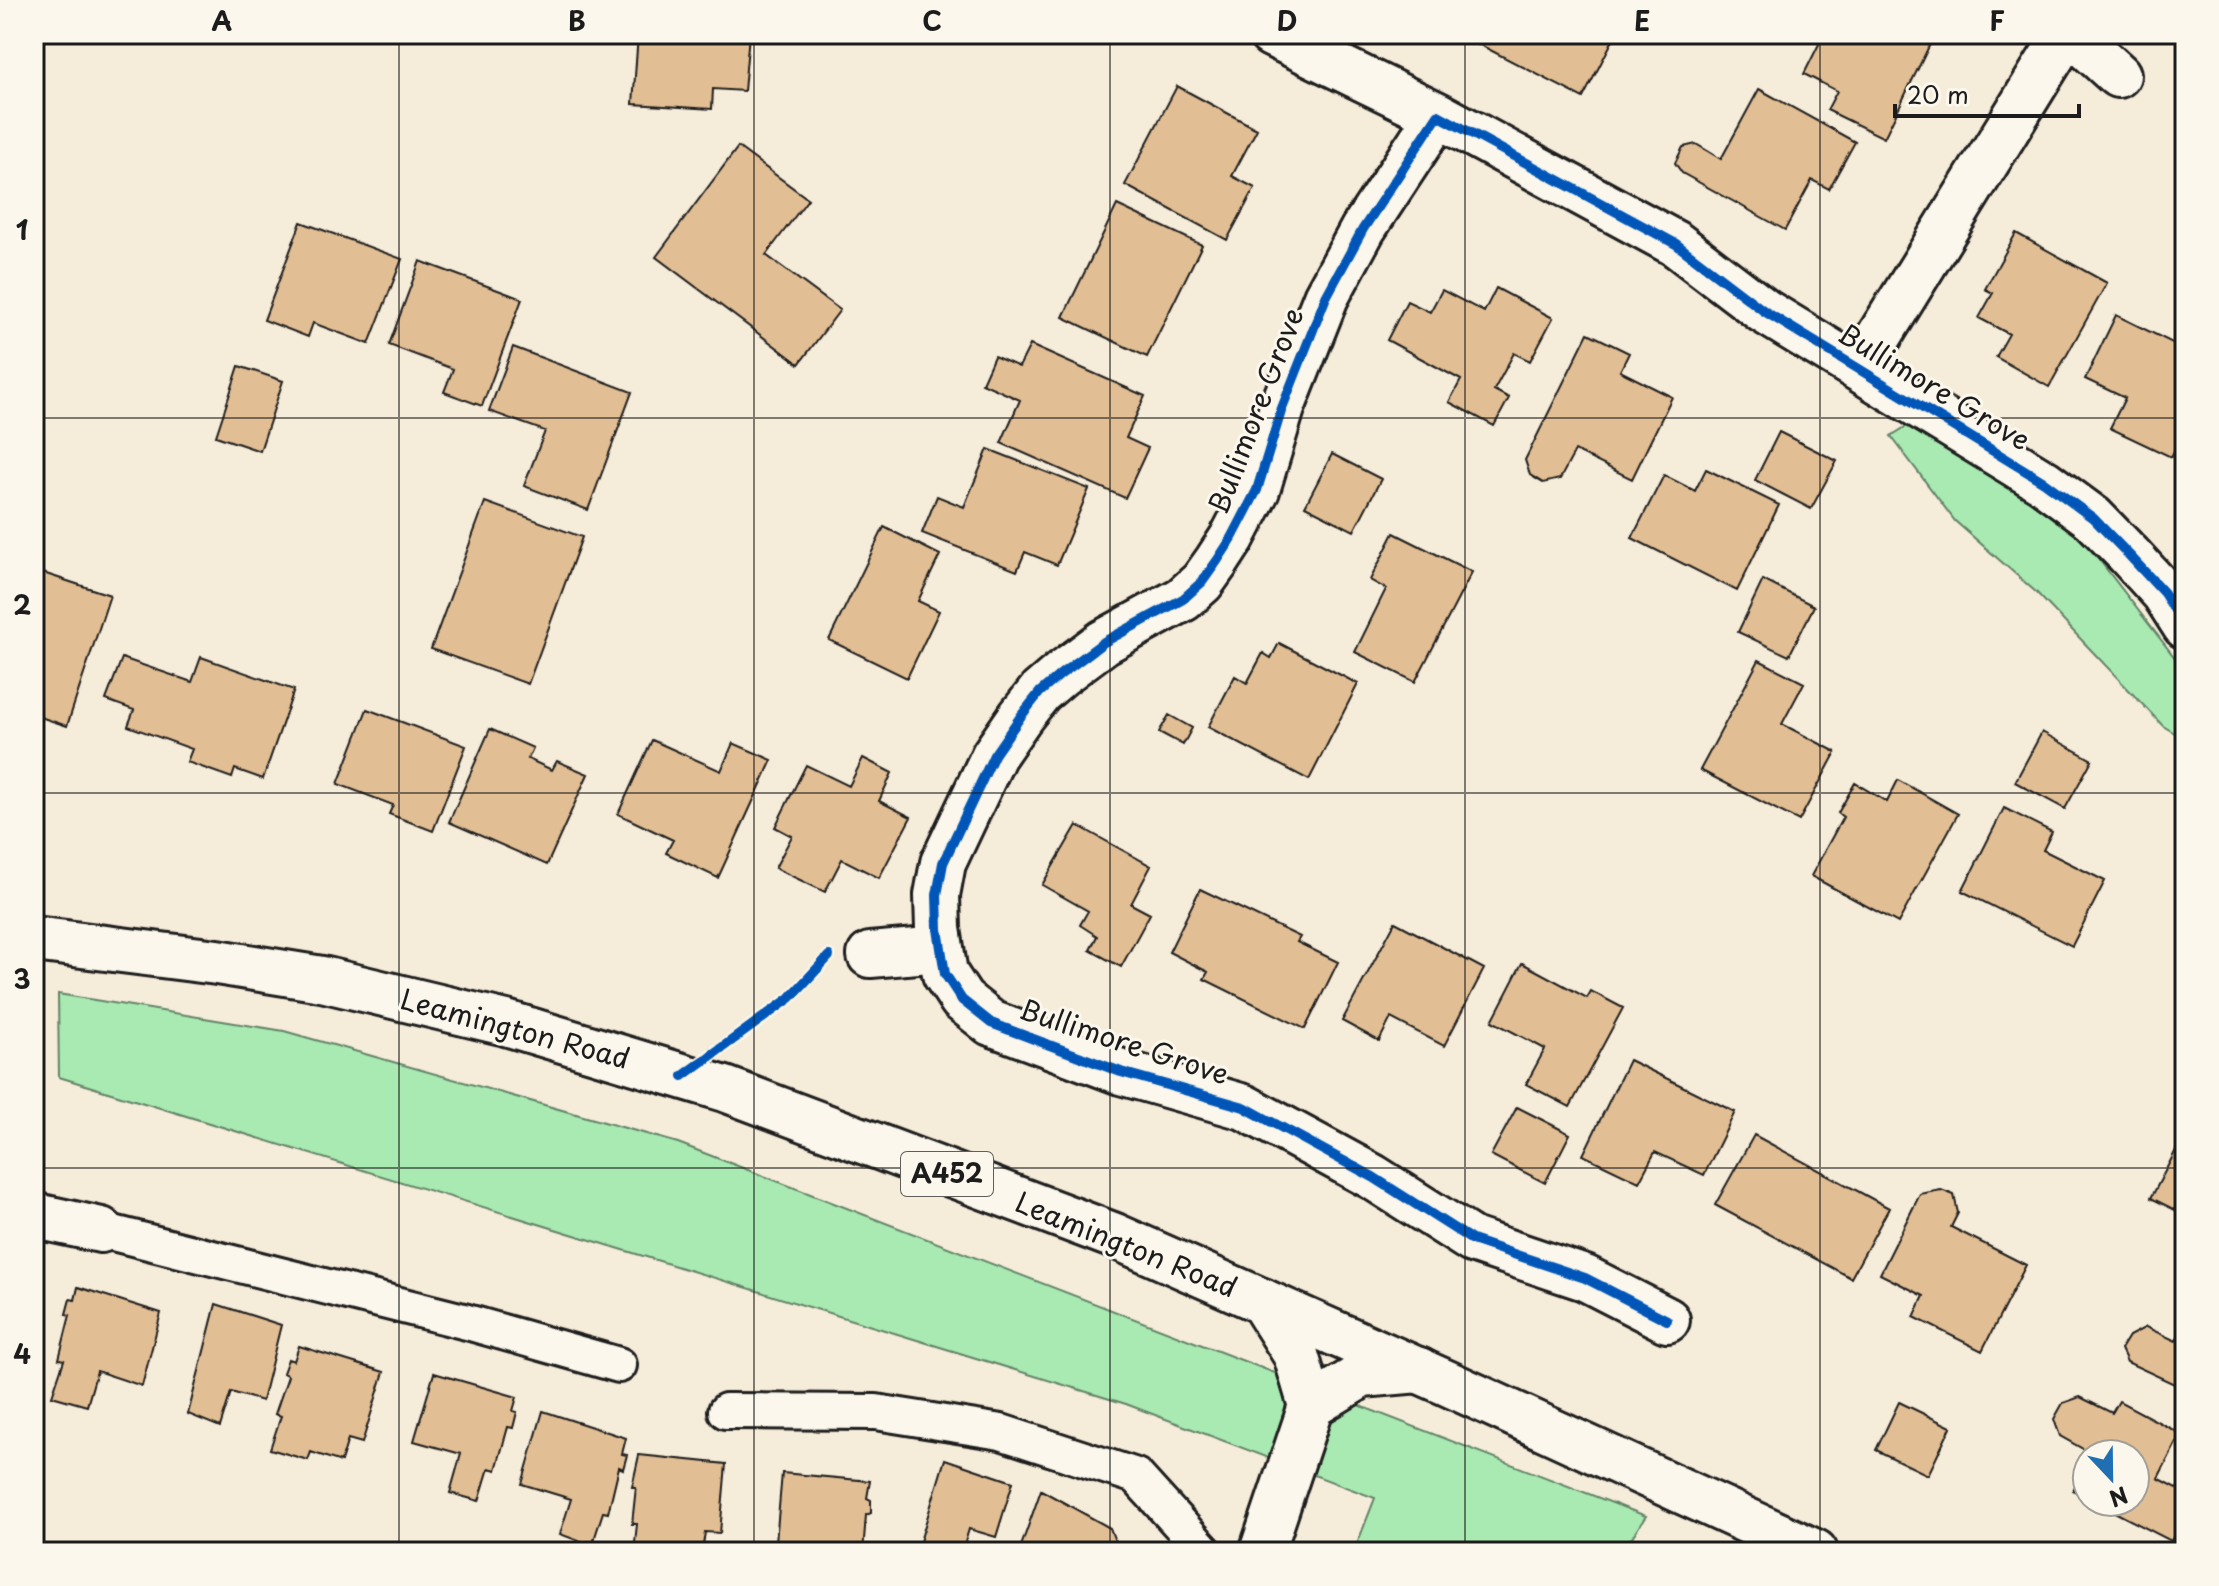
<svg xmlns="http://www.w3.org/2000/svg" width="2219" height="1586" font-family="'Playpen Sans',sans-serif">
<rect width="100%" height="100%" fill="#f6ecda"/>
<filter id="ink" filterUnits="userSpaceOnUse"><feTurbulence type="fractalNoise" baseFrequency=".0125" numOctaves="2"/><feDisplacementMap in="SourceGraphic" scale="16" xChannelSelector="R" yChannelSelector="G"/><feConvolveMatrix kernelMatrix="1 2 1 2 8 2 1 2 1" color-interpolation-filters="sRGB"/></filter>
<g filter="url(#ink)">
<path fill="#a9eab2" stroke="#628367" stroke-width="2" d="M 1907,426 L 2073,526 L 2175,658 L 2185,739 L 2163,726 L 2037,593 L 1955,521 L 1891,436 Z
M 58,994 L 284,1031 L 678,1143 L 1646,1516 L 1622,1552 L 1354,1552 L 1375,1498 L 1126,1404 L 59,1077 Z"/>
<path fill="#e2be94" stroke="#1c1c1c" stroke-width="2" d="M 638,34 L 749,34 L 744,91 L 713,89 L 712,109 L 633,104 Z
M 1459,34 L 1616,34 L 1583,98 Z
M 1824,34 L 1935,34 L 1884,138 L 1827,110 L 1837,91 L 1804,74 Z
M 1177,86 L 1257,129 L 1232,176 L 1255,188 L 1227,240 L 1125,185 Z
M 1759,89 L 1855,142 L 1829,189 L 1812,180 L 1785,230 L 1682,173 L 1675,163 L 1683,147 L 1696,144 L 1721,159 Z
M 738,147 L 808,199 L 766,255 L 840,310 L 799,364 L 656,257 Z
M 1117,205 L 1202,245 L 1147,357 L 1063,317 Z
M 301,222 L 402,259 L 369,344 L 313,323 L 308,337 L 264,320 Z
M 2016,233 L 2107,283 L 2049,387 L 1996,357 L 2009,334 L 1979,318 L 1993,293 L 1985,289 Z
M 420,261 L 522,299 L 482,406 L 444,392 L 453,369 L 389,345 Z
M 1496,288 L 1553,318 L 1530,361 L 1514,353 L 1494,390 L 1509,398 L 1494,426 L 1449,402 L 1461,380 L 1387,340 L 1407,301 L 1430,312 L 1442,290 L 1484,312 Z
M 2116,315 L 2185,349 L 2185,428 L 2171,457 L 2110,428 L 2125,398 L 2085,379 Z
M 1588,333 L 1629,353 L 1620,371 L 1672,397 L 1632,479 L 1575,451 L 1560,479 L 1543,483 L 1530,475 L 1525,460 Z
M 1030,345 L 1145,396 L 1126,438 L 1148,448 L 1125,498 L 1001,443 L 1020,400 L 982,383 L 994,356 L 1019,367 Z
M 513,347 L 632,392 L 588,510 L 524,486 L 545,431 L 489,411 Z
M 239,366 L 283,381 L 260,451 L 216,436 Z
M 1779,432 L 1837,461 L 1811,509 L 1755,480 Z
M 988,449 L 1089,489 L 1057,565 L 1025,552 L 1017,571 L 922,533 L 937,496 L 964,507 Z
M 1332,454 L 1381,479 L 1354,531 L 1305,506 Z
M 1706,469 L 1779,505 L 1737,591 L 1632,538 L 1664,475 L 1695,491 Z
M 485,502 L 582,537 L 528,684 L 431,649 Z
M 884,527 L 940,555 L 918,601 L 939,611 L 907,678 L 829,640 Z
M 1394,533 L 1472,572 L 1415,682 L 1355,652 L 1386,589 L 1370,580 Z
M 34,570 L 110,595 L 67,726 L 34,715 Z
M 1763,580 L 1814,606 L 1789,656 L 1738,632 Z
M 1279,643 L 1358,684 L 1309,780 L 1208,727 L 1235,676 L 1247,683 L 1263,653 L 1271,658 Z
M 201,657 L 294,690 L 263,779 L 235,769 L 232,778 L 187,762 L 192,749 L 128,726 L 134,710 L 106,700 L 122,658 L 192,682 Z
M 1759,660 L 1804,683 L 1782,724 L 1836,752 L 1799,821 L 1700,770 Z
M 367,709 L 466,746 L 433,831 L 389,814 L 393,805 L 338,784 Z
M 1169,715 L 1192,728 L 1183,745 L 1159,732 Z
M 490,729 L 533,748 L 528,759 L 552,770 L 557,761 L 588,774 L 547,865 L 449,822 Z
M 2042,732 L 2092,760 L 2065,809 L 2015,782 Z
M 652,740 L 721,771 L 733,743 L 772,760 L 718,878 L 666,853 L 673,840 L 618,814 Z
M 863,758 L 892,773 L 879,801 L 911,817 L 879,878 L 842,859 L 825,892 L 775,868 L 792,836 L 775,827 L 806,765 L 849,786 Z
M 1898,780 L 1958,814 L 1898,923 L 1811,876 L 1843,817 L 1838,813 L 1855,783 L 1887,802 Z
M 2004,808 L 2052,832 L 2043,850 L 2105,881 L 2072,946 L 1962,891 Z
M 1077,825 L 1151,866 L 1131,904 L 1150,914 L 1121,967 L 1090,950 L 1097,936 L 1080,925 L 1088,911 L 1042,885 Z
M 1200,889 L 1300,937 L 1297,942 L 1338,962 L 1305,1029 L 1204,979 L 1208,972 L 1169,952 Z
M 1395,922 L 1484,969 L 1444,1046 L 1391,1018 L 1379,1041 L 1342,1021 Z
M 1522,963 L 1587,998 L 1591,991 L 1623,1008 L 1570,1107 L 1526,1084 L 1545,1049 L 1492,1021 Z
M 1629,1060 L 1735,1112 L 1704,1175 L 1655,1152 L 1639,1182 L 1583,1155 Z
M 1517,1107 L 1570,1134 L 1545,1183 L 1491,1155 Z
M 2185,1133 L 2185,1215 L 2151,1198 Z
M 1754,1135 L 1889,1208 L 1851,1278 L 1715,1205 Z
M 1941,1190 L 1954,1195 L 1958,1213 L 1951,1227 L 2026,1265 L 1982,1351 L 1914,1317 L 1924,1296 L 1880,1274 L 1920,1194 Z
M 78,1287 L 161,1313 L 142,1386 L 97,1371 L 87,1406 L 52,1396 L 64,1360 L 59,1359 L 70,1315 L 66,1314 L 70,1299 L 75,1300 Z
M 216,1304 L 281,1325 L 262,1401 L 231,1392 L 220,1427 L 188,1414 Z
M 2185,1322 L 2185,1389 L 2127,1362 L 2121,1349 L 2129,1336 L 2146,1327 L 2176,1341 Z
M 299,1346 L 384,1372 L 362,1443 L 348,1439 L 341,1462 L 311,1452 L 308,1460 L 270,1449 L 281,1416 L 275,1414 L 288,1376 L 283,1373 L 288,1359 L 294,1361 Z
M 434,1373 L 517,1397 L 513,1411 L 517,1412 L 513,1428 L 508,1427 L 496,1470 L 489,1468 L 479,1501 L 450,1493 L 461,1454 L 414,1441 Z
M 2080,1397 L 2112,1413 L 2119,1401 L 2181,1434 L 2158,1478 L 2185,1492 L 2185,1516 L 2171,1541 L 2095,1502 L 2135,1502 L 2135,1454 L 2092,1454 L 2060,1436 L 2054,1419 L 2063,1403 Z
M 1899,1402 L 1951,1427 L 1928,1475 L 1876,1450 Z
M 543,1411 L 626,1438 L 622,1454 L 627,1455 L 623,1469 L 619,1467 L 608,1513 L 603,1512 L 592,1546 L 560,1534 L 571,1499 L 522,1484 Z
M 639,1455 L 726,1464 L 720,1533 L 705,1532 L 702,1552 L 634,1552 L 637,1524 L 632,1524 L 636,1487 L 632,1487 Z
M 945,1459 L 1013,1482 L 996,1537 L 969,1529 L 962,1552 L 938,1552 L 919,1545 Z
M 2087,1464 L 2087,1498 L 2073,1490 Z
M 782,1473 L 870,1481 L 867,1498 L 871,1500 L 871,1513 L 866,1515 L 863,1552 L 790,1552 L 791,1544 L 776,1542 Z
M 1041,1490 L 1110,1528 L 1119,1552 L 1019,1552 Z"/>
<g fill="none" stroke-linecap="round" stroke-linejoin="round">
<g stroke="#1c1c1c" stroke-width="40">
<path id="lane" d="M 101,1230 L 467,1322 L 619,1365
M 726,1411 L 876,1412 L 1001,1432 L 1136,1476 L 1205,1552"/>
</g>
<g stroke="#1c1c1c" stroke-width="50">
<path id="street" d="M 1271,34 L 1438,115
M 2073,34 L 2118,75
M 1859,369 L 2066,34
M 870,955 L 941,949
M 41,1217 L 101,1230
M 1262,1301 L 1296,1355 L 1311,1406
M 1667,1320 L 1585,1278 L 1472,1240 L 1373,1177 L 1244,1107 L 1121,1072 L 991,1023 L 962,1000 L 945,974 L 938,929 L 937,895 L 943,863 L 994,755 L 1021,716 L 1040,692 L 1061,674 L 1104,642 L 1183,599 L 1202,582 L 1217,561 L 1232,538 L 1257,490 L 1282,408 L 1326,297 L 1363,229 L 1438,115 L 1676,244 L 1764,311 L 2044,482 L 2093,518 L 2129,555 L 2164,593 L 2185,626
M 1311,1406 L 1362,1375 L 1419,1370
M 1262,1552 L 1311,1406"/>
</g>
<g stroke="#1c1c1c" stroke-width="50">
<path id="primary" d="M 34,939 L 217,962 L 322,979 L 506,1023 L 725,1089 L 1115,1236 L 1447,1383 L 1815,1552"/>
</g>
<use href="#lane" stroke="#fbf7ec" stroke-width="34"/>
<use href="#street" stroke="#fbf7ec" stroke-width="44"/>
<use href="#primary" stroke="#fbf7ec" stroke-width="44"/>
<g stroke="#fbf7ec" stroke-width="15">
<path id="cycleway" d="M 683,1076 L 790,998 L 829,956
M 1667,1320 L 1585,1278 L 1472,1240 L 1373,1177 L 1244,1107 L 1121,1072 L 991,1023 L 962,1000 L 945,974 L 938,929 L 937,895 L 943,863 L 994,755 L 1021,716 L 1040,692 L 1061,674 L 1104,642 L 1183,599 L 1202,582 L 1217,561 L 1232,538 L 1257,490 L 1282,408 L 1326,297 L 1363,229 L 1438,115 L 1676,244 L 1764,311 L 2044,482 L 2093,518 L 2129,555 L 2164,593 L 2185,626"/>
</g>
<use href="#cycleway" stroke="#0057b8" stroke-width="10"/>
</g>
</g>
<path fill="none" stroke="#1c1c1c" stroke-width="2" stroke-opacity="0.55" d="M 399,34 L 399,1552M 754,34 L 754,1552M 1110,34 L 1110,1552M 1465,34 L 1465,1552M 1820,34 L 1820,1552M 34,418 L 2185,418M 34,793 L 2185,793M 34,1168 L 2185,1168"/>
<g text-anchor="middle" stroke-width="6" stroke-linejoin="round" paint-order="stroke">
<rect fill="#fbf7ec" stroke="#5f5e5a" stroke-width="2" x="901" y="1152" width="92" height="44" rx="6"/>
<g font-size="26" font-weight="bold" fill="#1c1c1c">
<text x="947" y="1183">A452</text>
</g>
<g font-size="28" fill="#1c1c1c" stroke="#fbf7ec">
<text transform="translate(1934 387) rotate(31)" y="10">Bullimore Grove</text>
<text transform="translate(1256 411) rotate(-69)" y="10">Bullimore Grove</text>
<text transform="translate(515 1029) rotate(15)" y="10">Leamington Road</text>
<text transform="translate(1124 1042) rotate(18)" y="10">Bullimore Grove</text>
<text transform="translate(1126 1245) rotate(22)" y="10">Leamington Road</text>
</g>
</g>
<rect width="2219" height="1586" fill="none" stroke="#fbf7ec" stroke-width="88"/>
<g transform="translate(2111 1478) rotate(158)"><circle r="38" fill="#fbf7ec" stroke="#a29f99" stroke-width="2"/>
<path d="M0-6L14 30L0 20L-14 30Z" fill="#1f6fb2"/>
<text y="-12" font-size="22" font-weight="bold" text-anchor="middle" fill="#1c1c1c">N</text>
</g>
<path d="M1895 104v12h184v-12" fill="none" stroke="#1c1c1c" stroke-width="4"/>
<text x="1907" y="104" font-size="24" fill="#1c1c1c" stroke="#fbf7ec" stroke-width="6" paint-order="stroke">20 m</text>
<rect x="44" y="44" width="2131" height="1498" fill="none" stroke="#1c1c1c" stroke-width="3"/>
<g font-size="26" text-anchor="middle" font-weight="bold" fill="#1c1c1c">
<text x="222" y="31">A</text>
<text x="577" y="31">B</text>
<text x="932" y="31">C</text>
<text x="1287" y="31">D</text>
<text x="1642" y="31">E</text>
<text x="1997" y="31">F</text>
<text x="22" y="240">1</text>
<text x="22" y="615">2</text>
<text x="22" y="989">3</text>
<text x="22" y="1364">4</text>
</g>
</svg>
